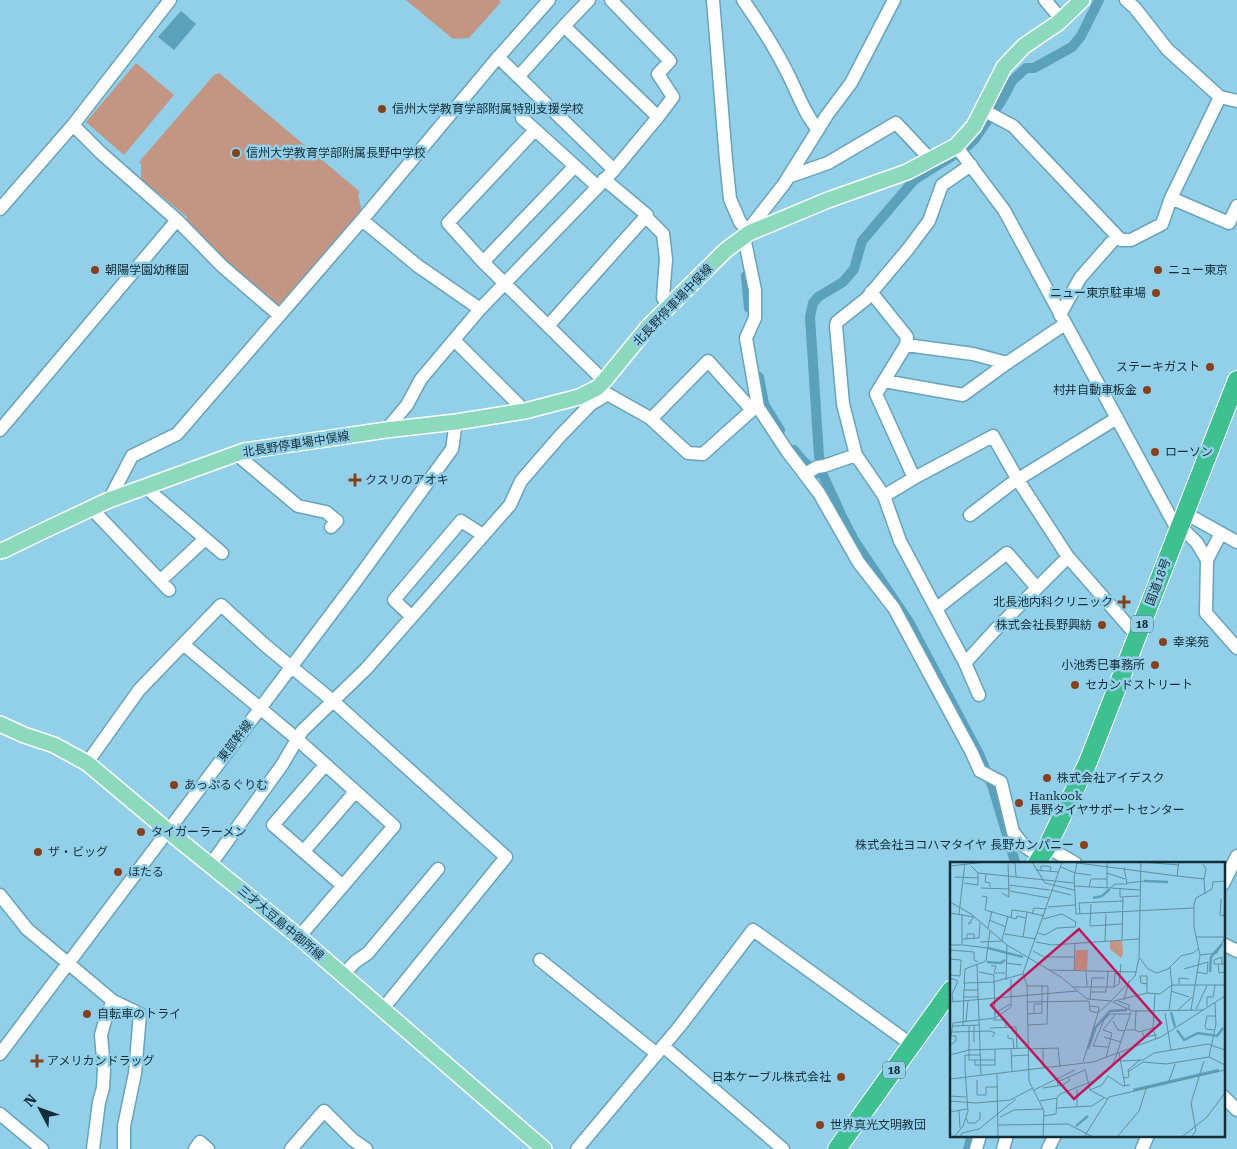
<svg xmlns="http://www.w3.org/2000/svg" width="1237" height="1149" font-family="'Roboto Serif','Noto Sans JP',serif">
<rect width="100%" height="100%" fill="#92cfe8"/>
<path fill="#c29682" d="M 406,0 L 499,0 L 501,2 L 469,38 L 453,39 Z
M 136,63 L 174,95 L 124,155 L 86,122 Z
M 219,73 L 360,192 L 358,195 L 362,211 L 280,305 L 274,305 L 224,262 L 187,224 L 187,217 L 141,179 L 141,164 L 139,162 L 214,75 Z"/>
<path fill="#5ba1bc" d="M 181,11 L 196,24 L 174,50 L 158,37 Z"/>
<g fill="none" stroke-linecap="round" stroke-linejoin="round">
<path stroke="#5ba1bc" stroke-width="10" d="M 746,276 L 749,308
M 759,377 L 764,404 L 780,430
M 794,450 L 802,460 L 817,473
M 836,505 L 854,540 L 909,622 L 979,754 L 993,788 L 1015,862
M 839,510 L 823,475 L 819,456 L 810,317 L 813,303 L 818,297 L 843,282 L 854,269 L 862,241 L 914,180 L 965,148 L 974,140 L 1002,100 L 1012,81 L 1026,68 L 1034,68 L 1072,47 L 1081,36 L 1099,0
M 968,1149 L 972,1135"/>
<g stroke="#67a3bb" stroke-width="15">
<path id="minor" d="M 611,0 L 670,61 L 658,74 L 673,97 L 658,117
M 713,0 L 726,160 L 730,199 L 740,222 L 749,233
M 743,0 C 759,23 774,46 787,72 C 796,89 805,116 818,129
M 1045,0 L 1061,19
M 1126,0 L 1135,8 L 1167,49 L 1220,97 L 1237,101
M 498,57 L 614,170
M 519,76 L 564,26
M 983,110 L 1013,126 L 1117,236 L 1080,278 L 1060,315
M 522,118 L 597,186
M 73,125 L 101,153 L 177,220 L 222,266 L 279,315
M 535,130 L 448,223 L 483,262 L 604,381
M 956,146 L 1004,210 L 1178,531
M 971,165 L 942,185 L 929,221 L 908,249 L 866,299 L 837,322 L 836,326 L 843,404 L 856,455 L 884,496 L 900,541 L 965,663 L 996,629 L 1068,557
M 788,177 L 828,163 L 896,123 L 931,160
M 1171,198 L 1229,223 L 1237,206
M 0,209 L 73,125 L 170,0
M 646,217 L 663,234 L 666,259 L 663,298 L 671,305
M 362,220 L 418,266 L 480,309
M 749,233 L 752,225 L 784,184 L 827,115 L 851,83 L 894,0
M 1117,236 L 1121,240 L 1131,240 L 1162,224 L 1171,198 L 1220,97
M 744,237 L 755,290 L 755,318 L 746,338 L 758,407 L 787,451 L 819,493 L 859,563 L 894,608 L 972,753 L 980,771 L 1001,782 L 1013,832 L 1024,846 L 1041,857
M 483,262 L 575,166
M 871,292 L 907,337 L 906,345 L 876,394 L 914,478 L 884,496
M 548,326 L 647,215 L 604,179
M 454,340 L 525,411
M 906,345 L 973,354 L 1007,363 L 1065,324
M 884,381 L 963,395 L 1007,363
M 602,391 L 650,418 L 688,453 L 703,454 L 752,410 L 758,407
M 651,419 L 708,361 L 752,410
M 0,430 L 177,220
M 386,430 L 407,405 L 421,379 L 480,309 L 614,170 L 658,117 L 564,26 L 589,0
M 236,454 L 298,506 L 326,512 L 337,521 L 331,527
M 805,474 L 817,467 L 824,466 L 856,455
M 914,478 L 993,436 L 1018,480 L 1068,557 L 1137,636
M 145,487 L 222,553
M 109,500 L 132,456 L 177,434 L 362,220 L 494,62 L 549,0
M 91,508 L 169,590
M 1185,513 L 1237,542
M 970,515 L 1012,483 L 1117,418
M 1180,526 L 1197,543 L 1207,560 L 1206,613 L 1237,648
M 1207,560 L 1221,533
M 160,581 L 205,539
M 937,608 L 1007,553 L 1037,588
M 412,617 L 394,600 L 461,521 L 483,535
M 183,644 L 297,739 L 394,826 L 299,937
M 965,663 L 979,695
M 87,763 L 139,690 L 221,605 L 266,646 L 333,701 L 506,857 L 382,1010
M 325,765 L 273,825 L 342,885
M 1047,847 L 1075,863
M 304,851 L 355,792
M 211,864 L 282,765 L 302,731 L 366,669 L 510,505 L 521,481 L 560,436 L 591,404 L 608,394
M 1223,884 L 1237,856
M 0,895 L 27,929 L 69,964 L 113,1001 L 140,1014 L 135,1073 L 124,1126 L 124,1149
M 1223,944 L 1237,951
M 540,960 L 657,1054
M 343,975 L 355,962 L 368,953 L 438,869
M 663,1046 L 783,1149
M 0,1054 L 356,581 L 452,449 L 456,422
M 1223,1096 L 1237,1110
M 0,1114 L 42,1149
M 93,1149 L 99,1102 L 103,1088 L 104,1069 L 101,1035 L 106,1017 L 113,1001
M 195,1149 L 200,1142 L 208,1149
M 291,1149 L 324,1111 L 353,1140 L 366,1149
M 577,1149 L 680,1026 L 753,930 L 912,1045
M 976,1149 L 980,1135
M 1003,1149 L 1007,1135
M 1048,1149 L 1055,1135
M 1142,1149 L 1148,1135"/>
</g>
<g stroke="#fff" stroke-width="18">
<path id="major" d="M 0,551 L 4,550 L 43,531 L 109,500 L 244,451 L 386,430 L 456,422 L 525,411 L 579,397 L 597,388 L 604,381 L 649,326 L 726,250 L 749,233 L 828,200 L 907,172 L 956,146 L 974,126 L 1004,67 L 1024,46 L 1058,23 L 1082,0
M 0,724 L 24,735 L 54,745 L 87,763 L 168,831 L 299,937 L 544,1149"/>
</g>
<g stroke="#fff" stroke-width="20">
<path id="highway" d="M 1037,863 L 1047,847 L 1088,762 L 1237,380
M 837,1149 L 951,990"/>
</g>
<use href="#minor" stroke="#fff" stroke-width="12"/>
<use href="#major" stroke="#8cd9bd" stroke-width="15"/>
<use href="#highway" stroke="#3fc091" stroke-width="18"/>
</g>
<g fill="#87401d" stroke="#92cfe8" stroke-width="2">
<circle cx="382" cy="109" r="5"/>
<circle cx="236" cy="153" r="5"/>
<circle cx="95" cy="270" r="5"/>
<circle cx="1158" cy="270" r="5"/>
<circle cx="1156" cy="293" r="5"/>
<circle cx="1210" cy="367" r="5"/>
<circle cx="1147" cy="390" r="5"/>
<circle cx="1155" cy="452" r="5"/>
<path d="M352.5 472.5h5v5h5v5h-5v5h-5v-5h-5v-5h5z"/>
<path d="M1121.5 594.5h5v5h5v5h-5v5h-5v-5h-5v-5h5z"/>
<circle cx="1102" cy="625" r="5"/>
<circle cx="1163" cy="642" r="5"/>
<circle cx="1155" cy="665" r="5"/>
<circle cx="1075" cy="685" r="5"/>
<circle cx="1047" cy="778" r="5"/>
<circle cx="174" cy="785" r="5"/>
<circle cx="1019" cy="803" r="5"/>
<circle cx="141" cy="832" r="5"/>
<circle cx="1084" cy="845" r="5"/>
<circle cx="38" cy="852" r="5"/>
<circle cx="118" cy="872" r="5"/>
<circle cx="87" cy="1014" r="5"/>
<path d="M34.5 1053.5h5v5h5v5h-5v5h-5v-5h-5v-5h5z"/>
<circle cx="841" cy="1077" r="5"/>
<circle cx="820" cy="1125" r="5"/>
</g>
<g text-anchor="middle" stroke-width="5" stroke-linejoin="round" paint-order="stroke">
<g fill="#92cfe8" stroke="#3a5e6c" stroke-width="1">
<rect x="1131" y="615.5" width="22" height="17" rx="4"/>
<rect x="883" y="1061.5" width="22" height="17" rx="4"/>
</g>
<g font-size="11" font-weight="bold" fill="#142e37">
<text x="1142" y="628">18</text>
<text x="894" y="1074">18</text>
</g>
<g font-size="12" fill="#142e37" stroke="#92cfe8" text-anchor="start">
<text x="392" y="113">信州大学教育学部附属特別支援学校</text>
<text x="246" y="157">信州大学教育学部附属長野中学校</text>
<text x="105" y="274">朝陽学園幼稚園</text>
<text x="1168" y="274">ニュー東京</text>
<text x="1146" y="297" text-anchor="end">ニュー東京駐車場</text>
<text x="1200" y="371" text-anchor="end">ステーキガスト</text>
<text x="1137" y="394" text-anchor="end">村井自動車板金</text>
<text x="1165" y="456">ローソン</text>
<text x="365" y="484">クスリのアオキ</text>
<text x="1113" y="606" text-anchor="end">北長池内科クリニック</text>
<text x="1092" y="629" text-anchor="end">株式会社長野興紡</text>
<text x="1173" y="646">幸楽苑</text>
<text x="1145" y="669" text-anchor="end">小池秀巳事務所</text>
<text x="1085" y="689">セカンドストリート</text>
<text x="1057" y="782">株式会社アイデスク</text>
<text x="184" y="789">あっぷるぐりむ</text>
<text x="1029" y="800">Hankook<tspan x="1029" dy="14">長野タイヤサポートセンター</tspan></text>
<text x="151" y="836">タイガーラーメン</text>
<text x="1074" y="849" text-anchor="end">株式会社ヨコハマタイヤ 長野カンパニー</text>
<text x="48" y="856">ザ・ビッグ</text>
<text x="128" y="876">ほたる</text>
<text x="97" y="1018">自転車のトライ</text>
<text x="47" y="1065">アメリカンドラッグ</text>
<text x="831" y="1081" text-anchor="end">日本ケーブル株式会社</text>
<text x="830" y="1129">世界真光文明教団</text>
</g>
<g font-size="12" fill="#142e37" stroke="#92cfe8">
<text transform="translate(673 305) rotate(-46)" y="4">北長野停車場中俣線</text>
<text transform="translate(296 444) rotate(-9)" y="4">北長野停車場中俣線</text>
<text transform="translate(1158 582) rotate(-69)" y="4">国道18号</text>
<text transform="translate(235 741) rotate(-53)" y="4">東部幹線</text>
<text transform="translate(281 923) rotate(40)" y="4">三才大豆島中御所線</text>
</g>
</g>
<g transform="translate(950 862)">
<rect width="275" height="275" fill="#92cfe8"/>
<path d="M 172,78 L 173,92 L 171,96 L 160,87 L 160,79 ZM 126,88 L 138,88 L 137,108 L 124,108 Z" fill="#c29682"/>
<path fill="none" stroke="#5ba1bc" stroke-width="2.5" d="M 194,19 L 218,20M 143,36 L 152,34 L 160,27M 38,86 L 73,95M 37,100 L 51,101 L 55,98M 260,110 L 261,95 L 272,82M 221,150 L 225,165M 146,165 L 160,149 L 177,148M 227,168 L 234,178 L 248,171 L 267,174 L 273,166M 138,187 L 146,164M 183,228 L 269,208M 126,264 L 138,254"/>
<path fill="none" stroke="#608fa1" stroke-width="1" d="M 65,0 L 66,15M 82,0 L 95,21 L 124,28M 120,0 L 227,14M 157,0 L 157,26M 191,0 L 189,95 L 198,107 L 207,111 L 218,107 L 231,94 L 243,91 L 249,86M 191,0 L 229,3M 229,0 L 227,14 L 254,17 L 256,7 L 253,2M 127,1 L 124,16 L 126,52 L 243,46M 0,4 L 36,0M 21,4 L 28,11 L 124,21M 111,5 L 125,11 L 141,13M 86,8 L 108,10M 91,8 L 91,4 L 95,4 L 101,5 L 100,9M 157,11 L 175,17M 36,12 L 35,20 L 40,21 L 40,25M 5,15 L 28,16M 254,17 L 255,32M 14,21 L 28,23 L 28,11M 177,21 L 196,19M 59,23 L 100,28M 124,24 L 160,26 L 165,22 L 177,22 L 174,5M 139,25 L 141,17 L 157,17M 31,26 L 60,27M 161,26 L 190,28M 170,26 L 170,35 L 189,34M 101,28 L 121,33M 60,29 L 99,36M 52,31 L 59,35 L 58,0M 32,34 L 37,35 L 35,48 L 66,57 L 67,54 L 76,56M 271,37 L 270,53 L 274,54 L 275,41M 0,40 L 21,52 L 57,83 L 111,115 L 137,137 L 161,139 L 182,149 L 254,148M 141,42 L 140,64 L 172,62M 98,45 L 125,43M 0,51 L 24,55 L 18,62 L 22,60M 9,52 L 15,0M 82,52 L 84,46 L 97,47M 130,52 L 129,41 L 173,39M 61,56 L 62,48 L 77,50M 39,58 L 56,65M 38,66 L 42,49M 88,71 L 95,73 L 107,66 L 125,65 L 126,60 L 112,52 L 93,57M 55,72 L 86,77M 73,75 L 77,50 L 94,54M 246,75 L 275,75M 13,77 L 29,76 L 30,61M 17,77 L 17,72 L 24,72 L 24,77M 172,77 L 173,35M 52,78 L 58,55M 155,79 L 156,52M 30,80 L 53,79M 86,80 L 102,83 L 189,77M 0,83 L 12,83 L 12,52M 13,83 L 38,86M 0,88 L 24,90 L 24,98 L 28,100M 83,89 L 94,95 L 124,95M 250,93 L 267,91 L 275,75M 0,97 L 11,98 L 10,114 L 0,113M 56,101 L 72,103M 27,102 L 31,213M 268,102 L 264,102 L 264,98 L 272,95 L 272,102M 275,102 L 268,102 L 269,111 L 275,110M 41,104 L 46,104 L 44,111 L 55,111M 220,105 L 222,123 L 275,123M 234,107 L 258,100 L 257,112 L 247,110M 99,108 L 187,110M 124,109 L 125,81M 136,109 L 137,124M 29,110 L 44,113 L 45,157M 0,116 L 8,119 L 2,132 L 3,140M 56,118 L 57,83M 14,122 L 15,107 L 36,99 L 40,69M 197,122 L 191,121 L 190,114 L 197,114 L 197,131M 229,122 L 229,116 L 239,117M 77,124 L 98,124 L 97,162 L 78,163M 123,125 L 164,125 L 165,111 L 170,112M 157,125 L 158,108M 164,125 L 169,122 L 171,102M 14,128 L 15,121 L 43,120 L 73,112M 221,129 L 239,135M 141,130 L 156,130 L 156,125M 205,132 L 203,166 L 206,177M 13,135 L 29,135M 140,137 L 142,116 L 155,116M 174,138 L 179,119M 139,139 L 140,149 L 148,151M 161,139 L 185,114 L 189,96M 164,139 L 197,131 L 210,132 L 222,123M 168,139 L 179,143 L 179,148M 0,140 L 127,129M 78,140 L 139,139M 140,144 L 149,145 L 148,151M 257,144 L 257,135 L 263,135 L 265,123M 246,147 L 257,124M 241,148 L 250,93 L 244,65 L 244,42 L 246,36 L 262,27 L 263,20 L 275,19M 219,149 L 222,123M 227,149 L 242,135M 84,151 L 84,142 L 92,142M 215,151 L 221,188M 44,152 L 60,142M 77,152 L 92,151 L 92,123M 43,158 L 55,158 L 56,165M 16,159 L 18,139M 163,159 L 168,168 L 175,169M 24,163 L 24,180M 3,164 L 29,163M 13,164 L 14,128 L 28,128M 40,166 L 66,165 L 67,187M 153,168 L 162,171 L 156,196M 153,168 L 165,153M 176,168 L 185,168 L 186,149M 185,168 L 189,170 L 203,166M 264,168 L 256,167 L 255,164 L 257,154 L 266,154M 192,169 L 194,175 L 207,173M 2,170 L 40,169 L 45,171 L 42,175M 58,173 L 58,176 L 63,177 L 64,187M 2,174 L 6,174 L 6,179 L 2,182 L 0,180 L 3,161 L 45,156 L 61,145 L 61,117M 154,175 L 171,180M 158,185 L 143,184 L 154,158 L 160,152 L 181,152M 61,187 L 62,209M 79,187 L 108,186 L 110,205M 93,187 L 93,206M 167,191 L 181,150M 169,191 L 175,224M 0,193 L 19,188 L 19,164M 30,193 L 19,193 L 19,198 L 45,198M 61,194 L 78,193M 259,195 L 275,203M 25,198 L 25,203 L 45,203 L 45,187M 170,199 L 193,198 L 204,191 L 258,182 L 275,188M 133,200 L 148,151 L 160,140M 135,207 L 140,228M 178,210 L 193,200 L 216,202 L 259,195 L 266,162 L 265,141M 47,212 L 48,275M 174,216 L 179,215 L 178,208 L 190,198M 0,217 L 143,200 L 211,175 L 275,134M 27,218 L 27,233 L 36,233 L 36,225 L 47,225M 219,219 L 225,202M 108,223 L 107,220 L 135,208M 93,226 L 113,223 L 120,218 L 118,215M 84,228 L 125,208M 0,234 L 16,235M 157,237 L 140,228 L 152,223 L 158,214 L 173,224 L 180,223M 0,239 L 26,241 L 60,238 L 83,226M 90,239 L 107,236M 127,245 L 127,227M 107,246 L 142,244 L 154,236M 9,249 L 10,266M 0,250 L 17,247M 94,254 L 106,252 L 107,236 L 110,232 L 148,217 L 161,206 L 167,192M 50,255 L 64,248 L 93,247M 16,256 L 18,261 L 25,261 L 30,257 L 30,250M 49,263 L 118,262 L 143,275M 4,275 L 13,264 L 18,249 L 15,207 L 15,193 L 19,193 L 19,188 L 78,186M 10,275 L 12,271 L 29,267 L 66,237M 93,275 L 94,249 L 79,219 L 77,124 L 73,111 L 112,0M 134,275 L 159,235 L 275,208M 167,275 L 189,249 L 197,224M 232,275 L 257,255 L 275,231M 241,275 L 246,269 L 241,241 L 254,199"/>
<path fill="#c2185b" fill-opacity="0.15" stroke="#c2185b" stroke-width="2.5" d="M 129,67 L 211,161 L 124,237 L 41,143 Z"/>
<rect width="275" height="275" fill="none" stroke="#142e37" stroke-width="2.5"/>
</g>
<g transform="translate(40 1109) rotate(311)" stroke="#92cfe8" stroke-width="4" paint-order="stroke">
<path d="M0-4L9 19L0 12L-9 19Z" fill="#142e37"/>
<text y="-8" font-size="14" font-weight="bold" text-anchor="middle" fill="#142e37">N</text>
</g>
</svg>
